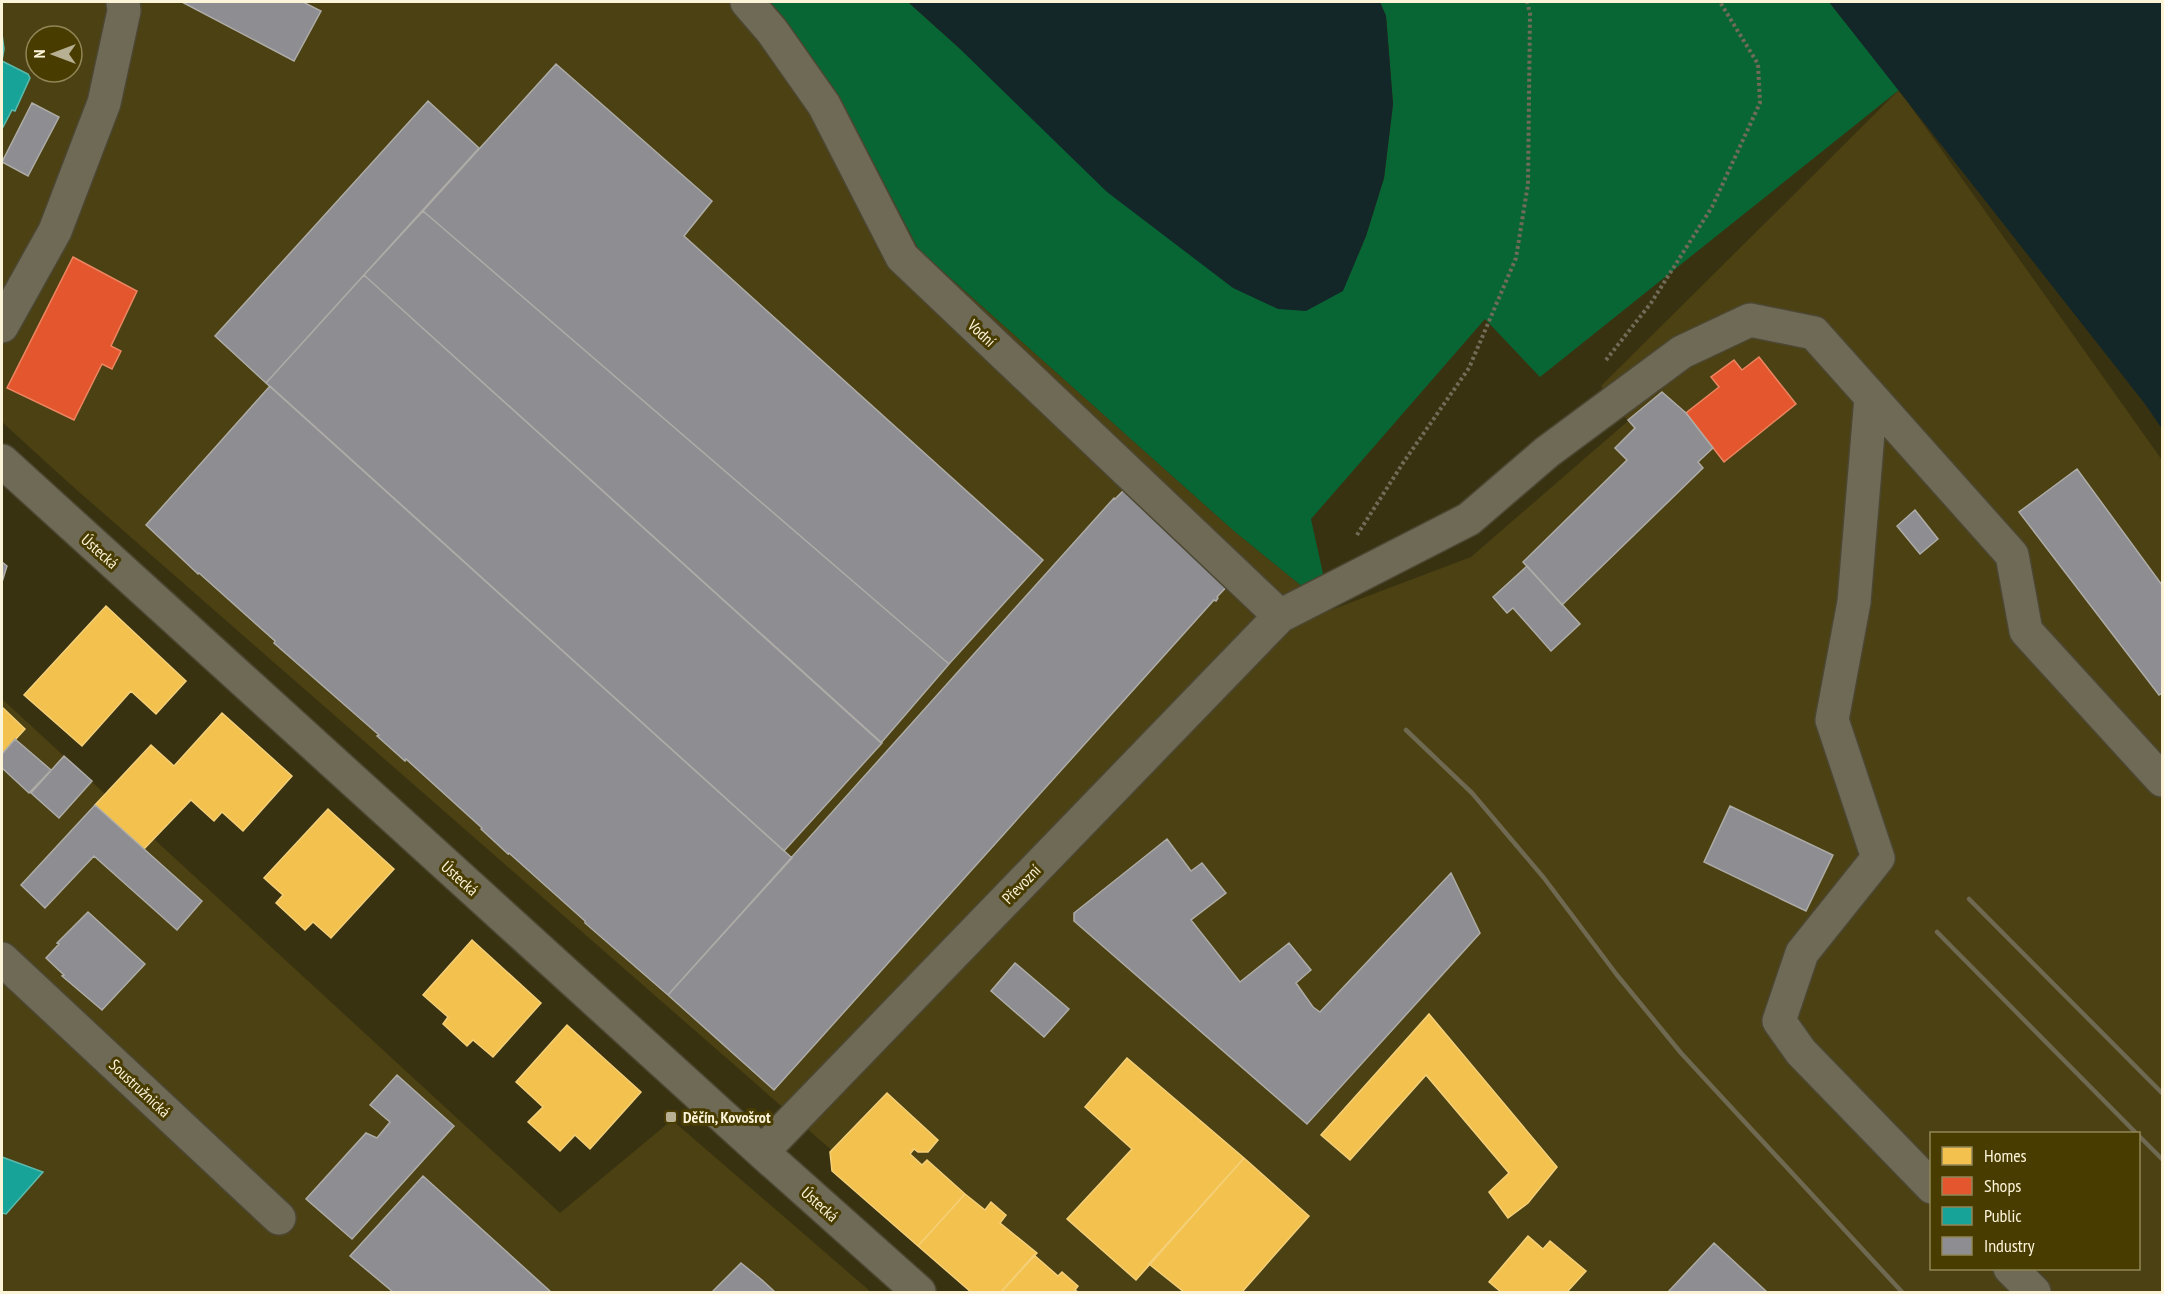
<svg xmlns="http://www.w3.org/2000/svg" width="2164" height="1294" font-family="'PT Sans Narrow',sans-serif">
<rect width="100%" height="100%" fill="#393211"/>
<path fill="#4c4113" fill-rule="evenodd" d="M 2,2 L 764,2 L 837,93 L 919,250 L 1234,531 L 1331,610 L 1471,557 L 1628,421 L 1601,386 L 1899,90 L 2162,460 L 2162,1292 L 994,1292 L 70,484 L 2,422 ZM 36,36 L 72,36 L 72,72 L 36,72 ZM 1932,1134 L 2138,1134 L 2138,1268 L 1932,1268 Z
M 2,699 L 560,1213 L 672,1120 L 871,1292 L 2,1292 Z"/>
<path fill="#086635" d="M 764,2 L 908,2 L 958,47 L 1343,290 L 1366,236 L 1384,178 L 1393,104 L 1386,16 L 1380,2 L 1829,2 L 1899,90 L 1540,377 L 1485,319 L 1311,519 L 1331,610 L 1234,531 L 919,250 L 837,93 Z"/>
<path fill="#132729" d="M 908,2 L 1380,2 L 1386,16 L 1393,104 L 1384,178 L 1366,236 L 1343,291 L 1306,311 L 1278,309 L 1233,288 L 1107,192 L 958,47 Z
M 1829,2 L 2162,2 L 2162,429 L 2145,404 Z"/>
<path fill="#f2c14e" stroke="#f5d078" stroke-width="1.5" d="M 106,606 L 186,681 L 156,714 L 131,691 L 82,746 L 24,695 Z
M 2,707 L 25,729 L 2,754 Z
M 222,713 L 292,776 L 243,831 L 222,812 L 214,821 L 191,800 L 144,849 L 95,805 L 151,745 L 174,766 Z
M 328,809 L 394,869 L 331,938 L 313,922 L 305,930 L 276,903 L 283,895 L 264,878 Z
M 472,940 L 541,1003 L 493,1057 L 473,1040 L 467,1046 L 443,1024 L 448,1017 L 423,995 Z
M 1429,1014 L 1557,1167 L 1528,1203 L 1508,1218 L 1489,1192 L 1509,1173 L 1426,1075 L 1350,1160 L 1321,1135 Z
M 567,1025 L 641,1092 L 590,1149 L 575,1135 L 560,1151 L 528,1122 L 543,1107 L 516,1082 Z
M 1127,1058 L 1244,1158 L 1136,1280 L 1067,1219 L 1132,1149 L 1085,1107 Z
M 887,1093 L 938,1140 L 928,1152 L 918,1152 L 914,1149 L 910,1154 L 922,1165 L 927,1160 L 965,1194 L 918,1246 L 832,1171 L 830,1152 Z
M 1244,1158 L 1309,1216 L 1242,1292 L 1184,1292 L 1149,1264 Z
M 965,1194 L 985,1210 L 991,1202 L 1006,1215 L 1000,1223 L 1037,1253 L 1001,1292 L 971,1292 L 918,1246 Z
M 1528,1236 L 1543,1249 L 1550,1241 L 1586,1271 L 1567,1292 L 1501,1292 L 1489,1282 Z
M 1034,1255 L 1058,1276 L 1062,1272 L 1078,1286 L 1075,1290 L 1078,1292 L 1001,1292 Z"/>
<path fill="#e4572e" stroke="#eb8661" stroke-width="1.5" d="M 73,257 L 137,291 L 111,346 L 121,351 L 112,369 L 102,364 L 74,420 L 7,388 Z
M 1759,357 L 1796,404 L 1724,462 L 1686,413 L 1719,387 L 1711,377 L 1734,360 L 1742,370 Z"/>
<path fill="#17a398" stroke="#5cbbac" stroke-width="1.5" d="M 2,34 L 4,49 L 2,61 L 28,74 L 30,78 L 15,111 L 12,110 L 2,129 Z
M 2,1157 L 43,1172 L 6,1214 L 2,1213 Z"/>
<path fill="#8d8d92" stroke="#aeaca7" stroke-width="1.5" d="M 182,2 L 303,2 L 321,11 L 294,61 Z
M 556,64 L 712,201 L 684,236 L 1043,560 L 949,664 L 423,211 Z
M 428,101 L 479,148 L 266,383 L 215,336 Z
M 32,103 L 59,117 L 28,176 L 2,162 Z
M 423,211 L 949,664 L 881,743 L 364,275 Z
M 364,275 L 882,743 L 784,851 L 266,383 Z
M 270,386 L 792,858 L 668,995 L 585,923 L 585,921 L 509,853 L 508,854 L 481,829 L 482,828 L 406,759 L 405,761 L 377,736 L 379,735 L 274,643 L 275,641 L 199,573 L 198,574 L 146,525 Z
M 1662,392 L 1686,413 L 1713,448 L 1698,462 L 1703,468 L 1562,605 L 1523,562 L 1627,460 L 1615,448 L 1635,428 L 1628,420 Z
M 2077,469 L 2162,585 L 2162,693 L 2159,695 L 2019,512 Z
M 1129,485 L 1233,580 L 1217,597 L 1218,598 L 1216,601 L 1214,600 L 774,1090 L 668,995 L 1114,498 L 1115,499 Z
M 1915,510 L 1938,539 L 1920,554 L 1897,526 Z
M 2,562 L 7,566 L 2,582 Z
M 1527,566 L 1580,624 L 1551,651 L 1513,608 L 1507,613 L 1493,597 Z
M 15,739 L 51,770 L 29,793 L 2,768 L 2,754 Z
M 64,756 L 92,781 L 59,818 L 31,793 Z
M 95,805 L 202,901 L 177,930 L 94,856 L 45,908 L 21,885 Z
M 1730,806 L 1833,855 L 1806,911 L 1704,862 Z
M 1167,839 L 1191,871 L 1202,863 L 1226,893 L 1191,920 L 1240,982 L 1289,943 L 1311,970 L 1296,983 L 1313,1007 L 1320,1012 L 1451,873 L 1480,933 L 1307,1124 L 1074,921 L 1074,913 Z
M 88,912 L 145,964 L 102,1010 L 62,976 L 64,975 L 46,958 L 59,944 L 57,943 Z
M 1015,963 L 1069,1009 L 1044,1037 L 991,991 Z
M 397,1075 L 454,1126 L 352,1239 L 306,1199 L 366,1133 L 377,1138 L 390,1122 L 370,1105 Z
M 423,1176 L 551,1292 L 393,1292 L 350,1256 Z
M 1714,1243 L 1767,1292 L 1668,1292 Z
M 741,1263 L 762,1280 L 775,1292 L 712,1292 Z"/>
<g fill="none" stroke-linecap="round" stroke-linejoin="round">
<g stroke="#4c4732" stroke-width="36">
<path id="minor" d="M 747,2 L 772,31 L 824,105 L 902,257 L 1280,616
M 2,326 L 55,231 L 104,103 L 124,11 L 123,2
M 1871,397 L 1854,602 L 1832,720 L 1878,858 L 1802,953 L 1779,1021 L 1801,1052 L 1932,1187
M 2,461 L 762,1152 L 919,1292
M 2,959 L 279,1218
M 762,1152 L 1280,616 L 1469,519 L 1547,452 L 1682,352 L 1750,320 L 1814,333 L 2012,555 L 2026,631 L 2162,780
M 2010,1268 L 2034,1292"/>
</g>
<path stroke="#716c58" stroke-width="4" stroke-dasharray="3 3" stroke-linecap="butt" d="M 1606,360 L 1651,303 L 1712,207 L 1760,103 L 1758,64 L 1720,2
M 1357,535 L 1403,463 L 1469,368 L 1516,258 L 1528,184 L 1530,13 L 1527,2"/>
<use href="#minor" stroke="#6f6a56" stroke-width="33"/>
<path stroke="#6f6952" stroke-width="4.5" d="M 1406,730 L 1472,793 L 1544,878 L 1617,975 L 1681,1053 L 1902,1292
M 1969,899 L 2162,1093
M 1937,932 L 2137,1134
M 2138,1135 L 2162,1159"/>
</g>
<rect fill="#b8b093" stroke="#493c01" stroke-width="2" x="665" y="1111" width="12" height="12" rx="3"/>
<g text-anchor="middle" stroke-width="6" stroke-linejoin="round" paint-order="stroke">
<g font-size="16" fill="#fcf4d9" stroke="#493c01">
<text transform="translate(982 333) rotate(43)" y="6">Vodní</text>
<text transform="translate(100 551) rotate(42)" y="6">Ústecká</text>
<text transform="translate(460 878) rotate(42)" y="6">Ústecká</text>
<text transform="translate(1021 884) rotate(-46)" y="6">Převozní</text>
<text transform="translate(140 1088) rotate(43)" y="6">Soustružnická</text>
<text transform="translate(820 1204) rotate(42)" y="6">Ústecká</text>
</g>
<g font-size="16" font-weight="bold" fill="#fcf4d9" stroke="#493c01" text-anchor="start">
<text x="683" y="1123">Děčín, Kovošrot</text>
</g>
</g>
<rect width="2164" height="1294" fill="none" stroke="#fcf4d9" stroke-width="6"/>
<rect x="1930" y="1132" width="210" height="138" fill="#493c01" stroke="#918657" stroke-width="1.5"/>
<rect x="1942" y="1147" width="30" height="18" fill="#f2c14e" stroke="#918657" stroke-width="1.5"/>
<text x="1984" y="1162" font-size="18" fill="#fcf4d9">Homes</text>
<rect x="1942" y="1177" width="30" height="18" fill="#e4572e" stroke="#918657" stroke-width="1.5"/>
<text x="1984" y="1192" font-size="18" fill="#fcf4d9">Shops</text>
<rect x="1942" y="1207" width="30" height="18" fill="#17a398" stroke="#918657" stroke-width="1.5"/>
<text x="1984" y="1222" font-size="18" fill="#fcf4d9">Public</text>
<rect x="1942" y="1237" width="30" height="18" fill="#8d8d92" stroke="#918657" stroke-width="1.5"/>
<text x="1984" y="1252" font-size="18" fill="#fcf4d9">Industry</text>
<g transform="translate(54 54) rotate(270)"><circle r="28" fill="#493c01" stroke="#918657" stroke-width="1.5"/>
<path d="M0-4.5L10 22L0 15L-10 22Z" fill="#b8b093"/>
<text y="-9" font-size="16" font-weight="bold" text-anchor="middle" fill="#fcf4d9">N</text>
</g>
</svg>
